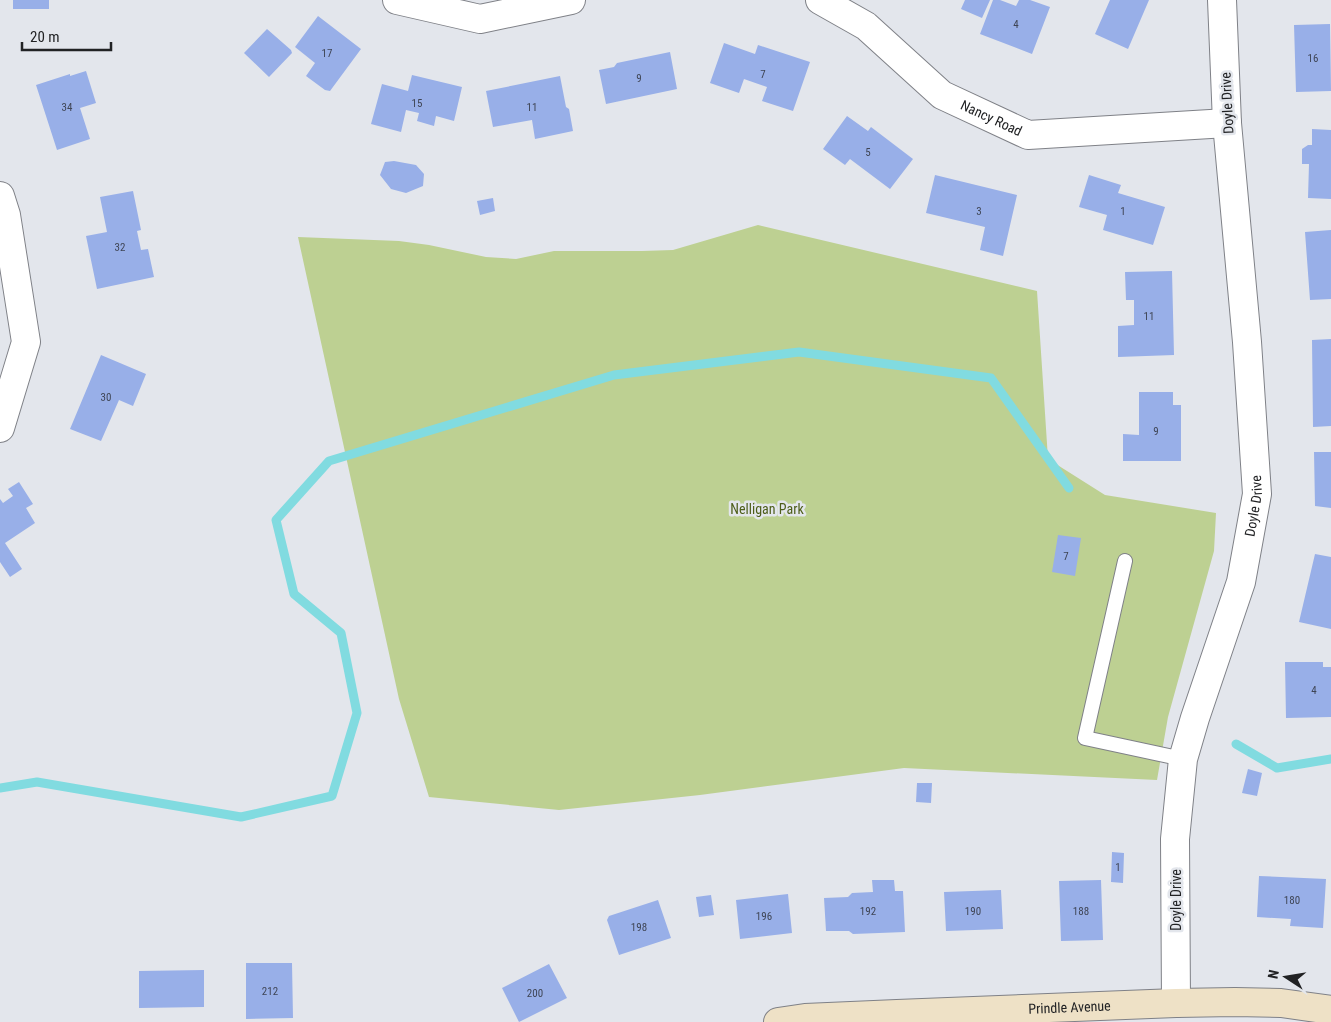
<svg xmlns="http://www.w3.org/2000/svg" width="1331" height="1022" font-family="'Roboto Condensed',sans-serif">
<rect width="100%" height="100%" fill="#e3e6ec"/>
<path fill="#bdd092" d="M 758,225 L 1037,291 L 1048,459 L 1105,495 L 1216,513 L 1214,551 L 1168,717 L 1157,780 L 904,768 L 700,795 L 559,810 L 429,797 L 399,699 L 298,237 L 399,241 L 429,245 L 486,257 L 516,259 L 554,251 L 642,251 L 673,250 Z"/>
<g fill="none" stroke-linecap="round" stroke-linejoin="round">
<path stroke="#81dbe0" stroke-width="9" d="M 1236,744 L 1277,768 L 1331,759
M 0,788 L 37,782 L 241,817 L 332,796 L 357,713 L 341,633 L 294,594 L 276,520 L 329,461 L 614,375 L 799,352 L 991,378 L 1069,488"/>
</g>
<path fill="#98afe8" d="M 13,0 L 49,0 L 49,9 L 13,9 Z
M 965,0 L 990,0 L 982,18 L 961,9 Z
M 993,0 L 1000,0 L 1016,6 L 1019,0 L 1030,0 L 1050,7 L 1032,54 L 980,34 Z
M 1110,0 L 1149,0 L 1128,49 L 1095,34 Z
M 318,16 L 361,49 L 330,91 L 325,90 L 306,76 L 315,63 L 295,47 Z
M 1330,24 L 1331,91 L 1296,92 L 1294,25 Z
M 267,29 L 291,50 L 292,53 L 269,77 L 244,53 Z
M 724,43 L 755,54 L 758,45 L 810,62 L 793,111 L 762,101 L 767,87 L 744,79 L 739,93 L 710,83 Z
M 670,52 L 677,89 L 606,104 L 599,70 L 614,67 L 617,63 Z
M 86,71 L 96,103 L 80,108 L 90,139 L 57,150 L 36,85 L 70,74 L 70,76 Z
M 412,75 L 462,87 L 454,121 L 436,116 L 434,126 L 417,121 L 419,113 L 406,110 L 401,132 L 371,124 L 382,84 L 408,91 Z
M 560,76 L 566,107 L 569,109 L 573,131 L 535,139 L 532,120 L 493,127 L 486,91 Z
M 847,116 L 868,131 L 871,127 L 913,159 L 890,189 L 850,159 L 845,165 L 823,149 Z
M 1312,129 L 1331,130 L 1331,199 L 1308,198 L 1309,164 L 1302,164 L 1302,149 L 1308,145 L 1312,145 Z
M 394,161 L 416,165 L 424,174 L 423,186 L 406,193 L 391,189 L 380,175 L 385,162 Z
M 935,175 L 1017,195 L 1003,256 L 980,250 L 985,227 L 926,213 Z
M 1089,175 L 1121,185 L 1118,193 L 1165,207 L 1153,245 L 1103,230 L 1107,215 L 1079,207 Z
M 133,191 L 141,230 L 137,231 L 141,250 L 148,249 L 154,277 L 97,289 L 86,236 L 107,232 L 100,197 Z
M 493,198 L 495,211 L 480,215 L 477,201 Z
M 1331,230 L 1331,299 L 1310,300 L 1305,232 Z
M 1172,271 L 1174,355 L 1118,357 L 1118,326 L 1134,325 L 1134,300 L 1126,300 L 1125,272 Z
M 1331,339 L 1331,426 L 1313,427 L 1312,340 Z
M 101,355 L 146,374 L 133,406 L 119,400 L 101,441 L 70,429 Z
M 1139,392 L 1173,392 L 1173,405 L 1181,405 L 1181,461 L 1123,461 L 1123,434 L 1139,435 Z
M 1314,452 L 1331,452 L 1331,508 L 1315,506 Z
M 19,482 L 33,504 L 26,508 L 35,523 L 5,543 L 22,569 L 10,577 L 0,562 L 0,499 L 3,503 L 13,496 L 8,489 Z
M 1058,535 L 1081,538 L 1075,576 L 1052,572 Z
M 1315,554 L 1331,557 L 1331,629 L 1299,622 Z
M 1285,662 L 1323,662 L 1323,667 L 1331,667 L 1331,717 L 1286,718 Z
M 1248,769 L 1262,773 L 1257,796 L 1242,793 Z
M 917,783 L 932,783 L 931,803 L 916,802 Z
M 1112,852 L 1124,853 L 1123,883 L 1111,882 Z
M 1259,876 L 1326,879 L 1323,928 L 1290,926 L 1291,919 L 1257,917 Z
M 872,880 L 894,880 L 895,891 L 903,891 L 905,932 L 853,934 L 849,931 L 826,931 L 824,898 L 848,897 L 852,893 L 873,892 Z
M 1101,880 L 1103,940 L 1061,941 L 1059,881 Z
M 1001,890 L 1003,929 L 946,931 L 944,892 Z
M 788,894 L 792,933 L 740,939 L 736,900 Z
M 711,895 L 714,915 L 699,917 L 696,897 Z
M 658,900 L 671,938 L 619,955 L 607,920 L 609,916 Z
M 246,963 L 292,963 L 293,1018 L 246,1019 Z
M 549,964 L 567,998 L 519,1022 L 502,988 Z
M 204,970 L 204,1007 L 139,1008 L 139,971 Z"/>
<g fill="none" stroke-linecap="round" stroke-linejoin="round">
<g stroke="#7f8187" stroke-width="16">
<path id="lane" d="M 1125,561 L 1085,738 L 1183,759"/>
</g>
<g stroke="#7f8187" stroke-width="30">
<g id="street">
<path d="M 397,0 L 480,19 L 571,0"/>
<path id="s1" d="M 820,0 L 866,26 L 942,95 L 1028,135 L 1227,123"/>
<path d="M 0,196 L 6,215 L 26,342 L 0,428"/>
<path id="s2" d="M 1176,1003 L 1175,839 L 1183,759 L 1195,718 L 1241,582 L 1257,494 L 1247,342 L 1227,123 L 1222,0"/>
</g>
</g>
<g stroke="#7f8187" stroke-width="30">
<g id="secondary">
<path id="s3" d="M 778,1022 L 805,1018 L 897,1014 L 1176,1003 L 1235,1002 L 1281,1003 L 1331,1010"/>
</g>
</g>
<use href="#lane" stroke="#fff" stroke-width="14"/>
<use href="#street" stroke="#fff" stroke-width="28"/>
<use href="#secondary" stroke="#eee1c6" stroke-width="28"/>
</g>
<g text-anchor="middle" stroke-width="5" stroke-linejoin="round" paint-order="stroke">
<g font-size="11" fill="#3f4555">
<text x="1016" y="28">4</text>
<text x="327" y="57">17</text>
<text x="1313" y="62">16</text>
<text x="763" y="78">7</text>
<text x="639" y="82">9</text>
<text x="417" y="107">15</text>
<text x="67" y="111">34</text>
<text x="532" y="111">11</text>
<text x="868" y="156">5</text>
<text x="979" y="215">3</text>
<text x="1123" y="215">1</text>
<text x="120" y="251">32</text>
<text x="1149" y="320">11</text>
<text x="106" y="401">30</text>
<text x="1156" y="435">9</text>
<text x="1066" y="560">7</text>
<text x="1314" y="694">4</text>
<text x="1118" y="871">1</text>
<text x="1292" y="904">180</text>
<text x="868" y="915">192</text>
<text x="973" y="915">190</text>
<text x="1081" y="915">188</text>
<text x="764" y="920">196</text>
<text x="639" y="931">198</text>
<text x="270" y="995">212</text>
<text x="535" y="997">200</text>
</g>
<g font-size="14" fill="#212224" stroke="#e3e6ec">
<text transform="translate(1227 103) rotate(-93)" y="5">Doyle Drive</text>
<text dy="5" stroke="none"><textPath href="#s1" startOffset="210">Nancy Road</textPath></text>
<text dy="5" stroke="none"><textPath href="#s2" startOffset="508">Doyle Drive</textPath></text>
<text transform="translate(1176 900) rotate(-90)" y="5">Doyle Drive</text>
<text dy="5" stroke="none"><textPath href="#s3" startOffset="292">Prindle Avenue</textPath></text>
</g>
<g font-size="14" fill="#4d5e1a" stroke="#e3e6ec">
<text x="767" y="514">Nelligan Park</text>
</g>
</g>
<g transform="translate(1286 977) rotate(282)" stroke="#e3e6ec" stroke-width="4" paint-order="stroke">
<path d="M0-4L9 19L0 12L-9 19Z" fill="#212224"/>
<text y="-8" font-size="14" font-weight="bold" text-anchor="middle" fill="#212224">N</text>
</g>
<path d="M22 42v8h89v-8" fill="none" stroke="#212224" stroke-width="2.5"/>
<text x="30" y="42" font-size="15" fill="#212224" stroke="#e3e6ec" stroke-width="4" paint-order="stroke">20 m</text>
</svg>
